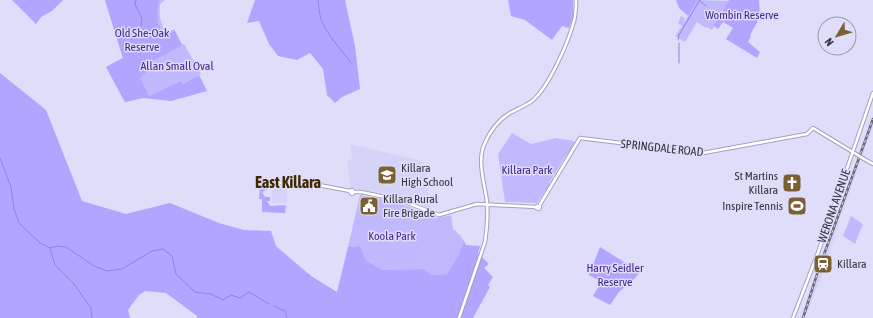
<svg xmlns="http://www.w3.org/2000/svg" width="873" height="318" font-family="'Asap Condensed',sans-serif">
<rect width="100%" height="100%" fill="#dfddfa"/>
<path fill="#d6d3f8" d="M 873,116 L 873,126 L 841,216 L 827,263 L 805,318 L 800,318 Z
M 350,144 L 422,161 L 424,163 L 430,207 L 428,208 L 407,197 L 351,188 L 347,161 L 352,160 Z
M 271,184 L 284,184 L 286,185 L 287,187 L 287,203 L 272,203 Z"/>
<path fill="#c1b9fe" d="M 105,0 L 165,0 L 160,4 C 159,15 160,23 166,33 L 174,29 L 182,44 L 184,44 L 201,74 L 183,84 L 181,81 L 149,98 L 143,98 L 125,102 L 106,67 L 123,58 Z
M 698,0 L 729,1 L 712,30 L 707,27 L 706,28 L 697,22 L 685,42 L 675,36 L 682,26 L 678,23 L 681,16 L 685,18 L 683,24 Z
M 512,133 L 531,144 L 556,138 L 574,141 L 575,143 L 568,154 L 567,154 L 549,183 L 550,184 L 537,203 L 505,202 L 498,154 Z
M 360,195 L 399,203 L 437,218 L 451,215 L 453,229 L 460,235 L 464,241 L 458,256 L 447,274 L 431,275 L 424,269 L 382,270 L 366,260 L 360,246 L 348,247 Z
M 851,216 L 863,224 L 855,244 L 843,236 Z"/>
<path fill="#b1a5ff" d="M 12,0 L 63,0 L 52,11 L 41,17 L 36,24 Z
M 105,0 L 159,0 C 157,15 155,23 165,36 L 175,31 L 182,45 L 151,62 L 150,68 L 140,78 L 149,96 L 181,81 L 183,84 L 199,75 L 207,91 L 171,101 L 143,98 L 125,102 L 106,67 L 123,58 Z
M 255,0 L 345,0 L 355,46 L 360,89 L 342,97 L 335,103 L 327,95 L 323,69 L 310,53 L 297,60 L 278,56 L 269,44 L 259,21 L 247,23 Z
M 508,0 L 573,0 L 573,17 L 569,28 L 562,26 L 552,40 L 525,20 L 511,16 Z
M 676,0 L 698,0 L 688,16 L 679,8 Z
M 729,0 L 759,0 L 760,17 L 750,35 L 751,36 L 748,42 L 760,52 L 757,58 L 726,39 L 733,28 L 723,22 L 718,29 L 714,26 Z
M 0,73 L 46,110 L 82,201 L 126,214 L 170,203 L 219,223 L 244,230 L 271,231 L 276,246 L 311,276 L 337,292 L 348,247 L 360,246 L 366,260 L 382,270 L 424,269 L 431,275 L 447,274 L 458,256 L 464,241 L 466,245 L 480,246 L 478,253 L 489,264 L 484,268 L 493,277 L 488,285 L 490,287 L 473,318 L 197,318 L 197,316 L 166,293 L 145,291 L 139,295 L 128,310 L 130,318 L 0,318 Z
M 260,186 L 270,186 L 268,189 L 262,192 L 265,197 L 270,197 L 270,201 L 267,201 L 270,206 L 286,205 L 285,213 L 262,212 L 262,199 L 259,199 Z
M 600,247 L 640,272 L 635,278 L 619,292 L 610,305 L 593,296 L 601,282 L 589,275 Z"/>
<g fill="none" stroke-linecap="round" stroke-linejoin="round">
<path stroke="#8f82d9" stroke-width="1" d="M 136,0 L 135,4 L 142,19 L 141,26
M 318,0 C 319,6 319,13 321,19 C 327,35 341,49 351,63
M 699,0 L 706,6
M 715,13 L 719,12
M 722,13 L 727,14
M 678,40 L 679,35 L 699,1
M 679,43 L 679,63
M 0,158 L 11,187 L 14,209 L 19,223 L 40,243 L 50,248 L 58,246 L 66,247 L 94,266 L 107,271 L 122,269 L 152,251 L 163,249 L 172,256 L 176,274 L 195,292 L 211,294 L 223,300 L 231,295 L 240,298 L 249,292 L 269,304
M 50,248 L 55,265 L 74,284 L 91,308 L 92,318
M 308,276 L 309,275
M 274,306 L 285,311 L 287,318"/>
<g stroke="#a3a1bc" stroke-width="4.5">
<path id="secondary" d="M 864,159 L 873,164
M 260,183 L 308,183 L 350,191
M 354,192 L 352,190 L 350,192 L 352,194 L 354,192 L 361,192 L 400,200 L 439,215 L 477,204 L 536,207
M 537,206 L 540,207 L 539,209 L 536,208 Z
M 539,206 L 580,138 L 703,153 L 807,134 L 813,128 L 856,154
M 459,318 L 485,242 C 487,229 488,215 487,202 C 485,185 477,162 484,145 C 489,133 498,120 510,113 C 517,109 525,106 532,101 C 549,87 568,43 574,21 C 576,14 576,7 576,0
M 793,318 L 819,250 L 873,93"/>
</g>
<use href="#secondary" stroke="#fff" stroke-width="2.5"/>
<g stroke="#676676" stroke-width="2.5">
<path id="rail" d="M 803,318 L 820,265 L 833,230 L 873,119"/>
</g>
<use href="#rail" stroke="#dfddfa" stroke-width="1" stroke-dasharray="3" stroke-linecap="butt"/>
<g stroke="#a3a1bc" stroke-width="4.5" stroke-linecap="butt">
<path id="secondary-bridge" d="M 856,154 L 864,159"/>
</g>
<use href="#secondary-bridge" stroke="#fff" stroke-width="2.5"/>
</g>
<defs>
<g id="school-square" transform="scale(1)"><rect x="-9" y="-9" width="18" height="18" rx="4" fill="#7b6032" stroke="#dfddfa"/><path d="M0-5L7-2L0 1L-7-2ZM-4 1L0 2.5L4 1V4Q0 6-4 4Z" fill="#fff"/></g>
<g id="church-square" transform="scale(1)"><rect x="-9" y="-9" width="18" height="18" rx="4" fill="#7b6032" stroke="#dfddfa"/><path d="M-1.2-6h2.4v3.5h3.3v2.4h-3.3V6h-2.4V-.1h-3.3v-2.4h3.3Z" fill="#fff"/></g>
<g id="civic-square" transform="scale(1)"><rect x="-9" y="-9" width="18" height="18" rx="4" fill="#7b6032" stroke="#dfddfa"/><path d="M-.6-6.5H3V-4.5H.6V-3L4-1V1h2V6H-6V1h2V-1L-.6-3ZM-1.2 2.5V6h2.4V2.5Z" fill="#fff"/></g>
<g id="stadium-square" transform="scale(1)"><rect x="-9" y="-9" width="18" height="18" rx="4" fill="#7b6032" stroke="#dfddfa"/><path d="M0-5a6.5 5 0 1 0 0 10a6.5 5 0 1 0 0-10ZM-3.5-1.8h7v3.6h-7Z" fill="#fff"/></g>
<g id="station-square" transform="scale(1)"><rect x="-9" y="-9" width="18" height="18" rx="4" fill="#7b6032" stroke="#dfddfa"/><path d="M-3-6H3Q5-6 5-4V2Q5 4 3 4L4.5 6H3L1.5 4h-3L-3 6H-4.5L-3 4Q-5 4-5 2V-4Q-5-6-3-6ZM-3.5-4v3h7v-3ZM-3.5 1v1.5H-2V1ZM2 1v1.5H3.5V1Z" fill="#fff"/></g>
</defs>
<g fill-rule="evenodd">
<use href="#school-square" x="387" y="175"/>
<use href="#church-square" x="792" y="183"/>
<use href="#civic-square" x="369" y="206"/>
<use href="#stadium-square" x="797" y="206"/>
<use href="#station-square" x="823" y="264"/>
</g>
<g text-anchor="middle" stroke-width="3" stroke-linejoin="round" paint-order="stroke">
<g font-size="12" fill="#43278c" stroke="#dfddfa">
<text x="742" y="19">Wombin Reserve</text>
<text x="142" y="37">Old She-Oak<tspan x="142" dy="14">Reserve</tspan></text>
<text x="177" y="70">Allan Small Oval</text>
<text x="527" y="174">Killara Park</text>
<text x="392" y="240">Koola Park</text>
<text x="615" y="272">Harry Seidler<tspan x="615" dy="14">Reserve</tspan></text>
</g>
<g font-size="12" fill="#35343f" stroke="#dfddfa">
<text transform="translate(662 148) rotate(6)" y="4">SPRINGDALE ROAD</text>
<text transform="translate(834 206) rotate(-71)" y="4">WERONA AVENUE</text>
</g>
<g font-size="12" fill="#35343f" stroke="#dfddfa" text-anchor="start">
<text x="401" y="172">Killara<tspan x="401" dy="14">High School</tspan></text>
<text x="778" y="180" text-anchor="end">St Martins<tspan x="778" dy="14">Killara</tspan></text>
<text x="383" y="203">Killara Rural<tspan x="383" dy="14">Fire Brigade</tspan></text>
<text x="783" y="210" text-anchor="end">Inspire Tennis</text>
<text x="837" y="268">Killara</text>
</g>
<g font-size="16" font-weight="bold" fill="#3c2801" stroke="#dfddfa">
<text x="288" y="188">East Killara</text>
</g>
</g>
<g transform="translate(837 36) rotate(232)"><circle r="19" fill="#dfddfa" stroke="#9b99af"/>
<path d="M0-3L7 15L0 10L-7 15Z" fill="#7b6032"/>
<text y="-6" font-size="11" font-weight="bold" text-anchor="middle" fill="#35343f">N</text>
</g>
</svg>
